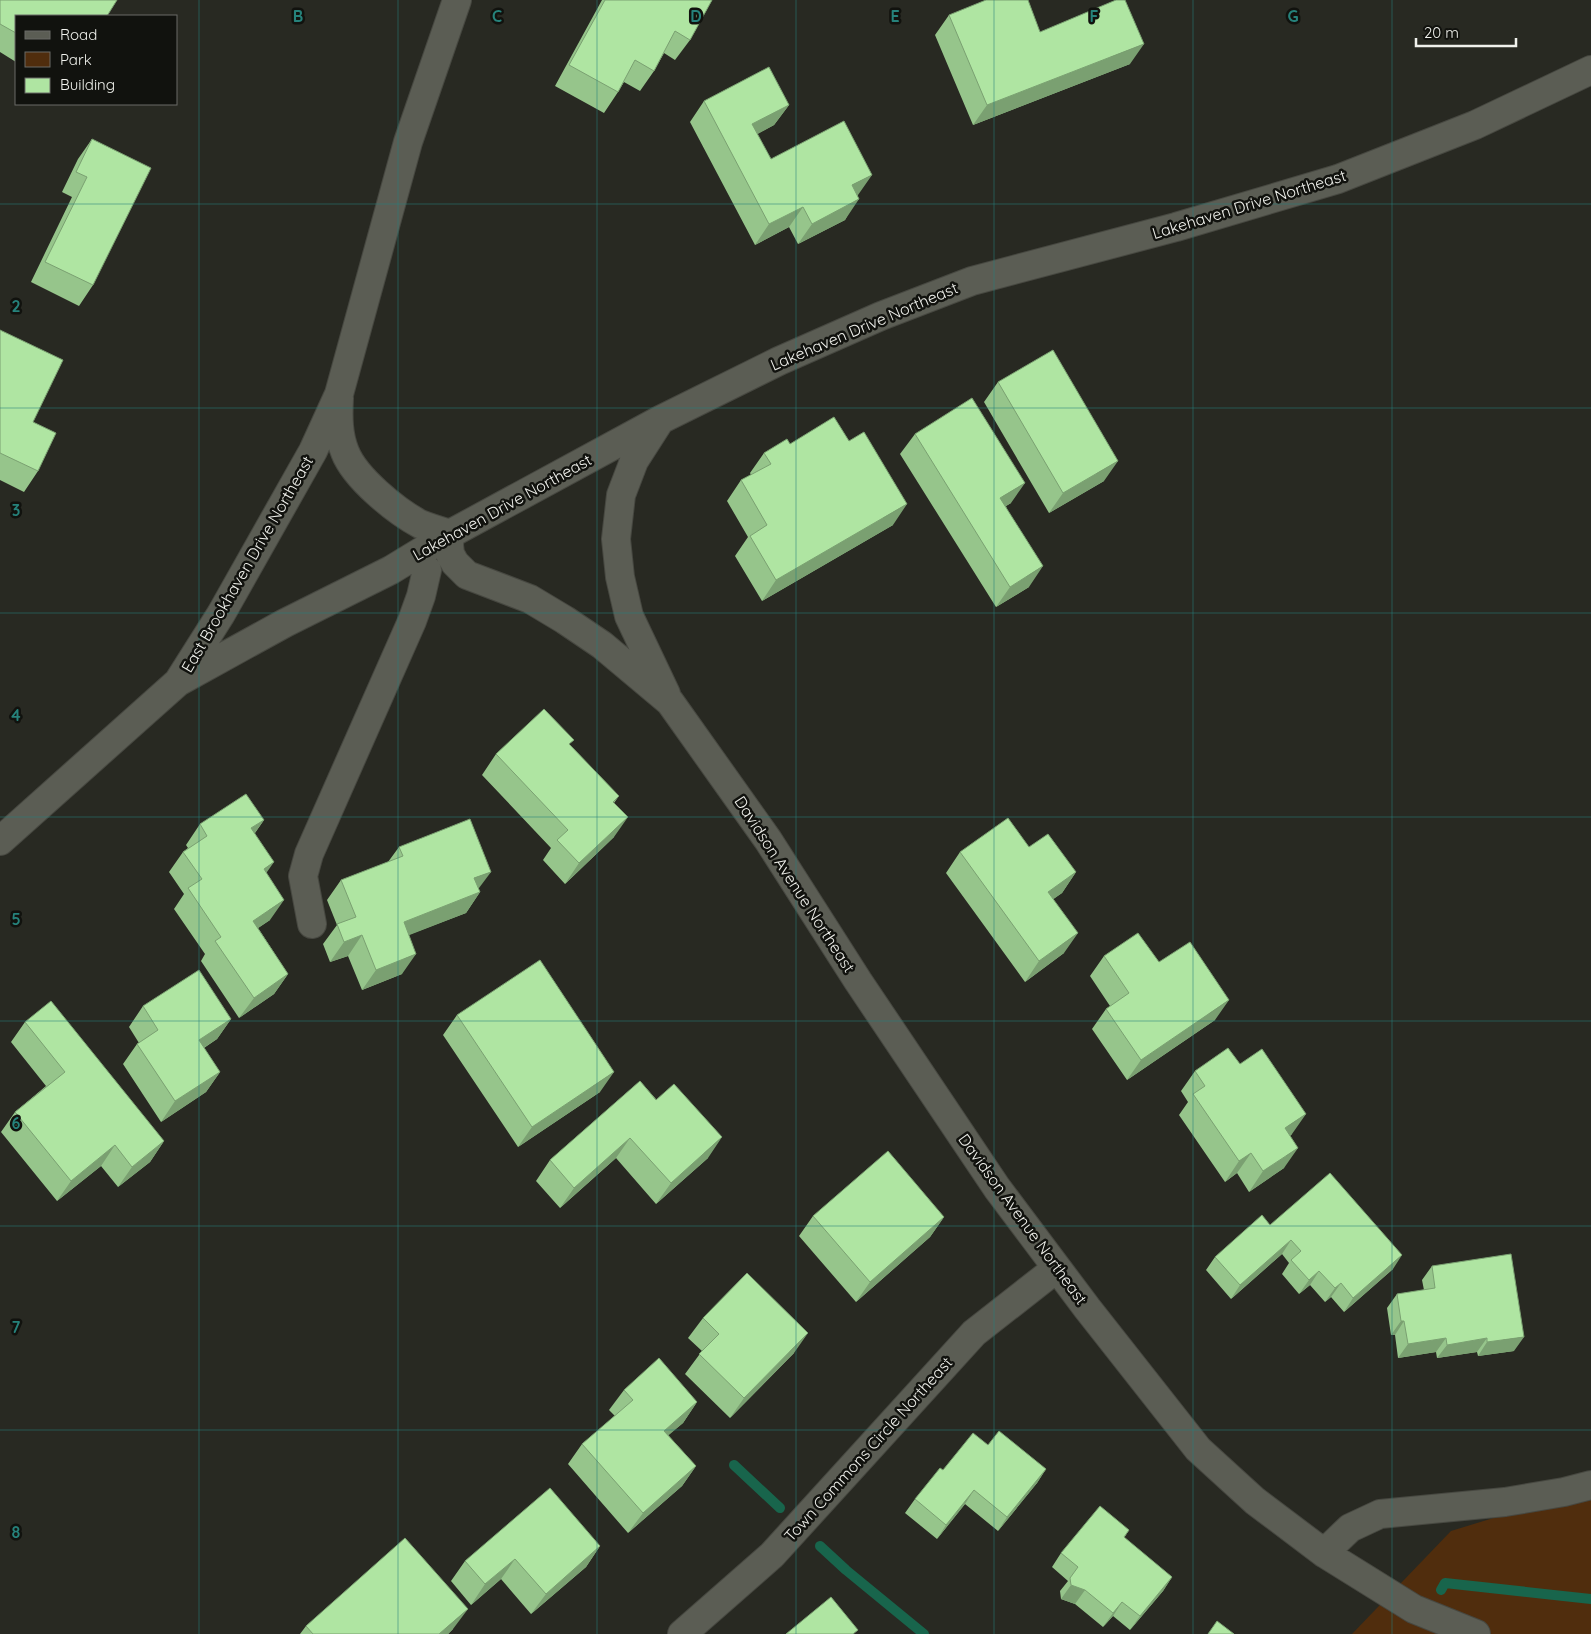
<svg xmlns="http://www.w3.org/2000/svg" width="1591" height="1634" font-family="Quicksand,sans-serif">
<rect width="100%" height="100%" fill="#282922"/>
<path fill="#502d0d" d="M 1591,1488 L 1591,1634 L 1352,1634 L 1451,1531 Z"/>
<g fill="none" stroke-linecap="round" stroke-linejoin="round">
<path stroke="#18654c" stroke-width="10" d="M 734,1465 L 780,1508
M 820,1546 L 846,1570 L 924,1634
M 1441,1590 L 1445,1583 L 1591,1599"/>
<g stroke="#474841" stroke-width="30">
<path id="minor" d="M 339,398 C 338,417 338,435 345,452 C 355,478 396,511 420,524 C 430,528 440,531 450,534
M 659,422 L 634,461 L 621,495 L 616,539 L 620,577 L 629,616 L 666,694
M 450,534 L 449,545 L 450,554 L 455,563 L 467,575 L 530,599 L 565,620 L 602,645 L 670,702 L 768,840 L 858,981 L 997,1188 L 1087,1308 L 1198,1449 L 1255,1501 L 1324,1553 L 1414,1609 L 1476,1634
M 178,682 L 285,623 L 391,570 L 450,534 L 660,420 L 779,361 L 881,316 L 972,281 L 1176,227 L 1338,179 L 1475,125 L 1591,70
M 0,841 L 178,682 L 221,614 L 313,451 L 339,394 L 408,142 L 457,0
M 312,924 L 303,876 L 309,854 L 412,621 L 421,596 L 427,570
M 1324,1553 L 1350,1528 L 1380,1514 L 1505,1502 L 1564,1492 L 1591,1485
M 682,1634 L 772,1555 L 974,1333 L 1057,1268"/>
</g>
<use href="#minor" stroke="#5b5d54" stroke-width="28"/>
</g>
<path fill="#96c58b" d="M 0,0 L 16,16 L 16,62 L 0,52 Z
M 602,0 L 712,0 L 690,40 L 675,60 L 664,53 L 654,71 L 640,91 L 624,82 L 618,92 L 604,113 L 555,86 Z
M 949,15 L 1040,32 L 1130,64 L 973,125 L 935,35 Z
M 704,101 L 789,105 L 774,125 L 757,134 L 771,159 L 858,195 L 845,220 L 798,244 L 789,227 L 755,245 L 690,122 Z
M 92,139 L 93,285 L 79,306 L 31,282 L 72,197 L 62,192 L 78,159 Z
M 0,330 L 33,422 L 38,471 L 24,492 L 0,480 Z
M 998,382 L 1104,481 L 1049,513 L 984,402 Z
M 915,434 L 1011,503 L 1006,506 L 1029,587 L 996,607 L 900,454 Z
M 790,444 L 893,525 L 762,601 L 735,556 L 748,537 L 727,501 L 741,480 L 751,475 L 750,473 L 764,453 Z
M 570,745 L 619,796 L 614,803 L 614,837 L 565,884 L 543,860 L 551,848 L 482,775 L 496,754 Z
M 264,820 L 255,833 L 266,873 L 270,920 L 258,928 L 288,974 L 274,994 L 239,1018 L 201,961 L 205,954 L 174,909 L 184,894 L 169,872 L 183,852 L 188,848 L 186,845 L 200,824 Z
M 399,847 L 478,889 L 480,892 L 466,913 L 408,935 L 402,974 L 362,990 L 348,956 L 330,962 L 323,944 L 337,925 L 327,900 L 341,880 L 388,862 Z
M 1029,847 L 1076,872 L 1062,893 L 1053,899 L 1064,953 L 1025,982 L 946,873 L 960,852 Z
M 1104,956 L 1159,962 L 1215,1020 L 1127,1080 L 1092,1029 L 1106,1009 L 1110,1006 L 1090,976 Z
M 143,1006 L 231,1019 L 217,1039 L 204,1048 L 220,1072 L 206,1092 L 161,1122 L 123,1064 L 137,1044 L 139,1043 L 129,1027 Z
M 457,1015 L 600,1092 L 518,1147 L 443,1035 Z
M 25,1022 L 164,1141 L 150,1162 L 118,1187 L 101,1166 L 57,1201 L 1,1132 L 15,1112 L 46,1086 L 11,1042 Z
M 1240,1064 L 1292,1134 L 1290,1136 L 1284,1168 L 1249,1192 L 1237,1173 L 1225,1182 L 1179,1115 L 1188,1102 L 1181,1091 L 1195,1071 Z
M 640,1081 L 708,1158 L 656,1204 L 616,1158 L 560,1208 L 536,1181 L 550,1160 Z
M 813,1216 L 944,1217 L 930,1237 L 856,1302 L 799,1236 Z
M 1270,1225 L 1393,1269 L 1344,1312 L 1331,1297 L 1325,1302 L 1310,1285 L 1299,1294 L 1282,1274 L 1289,1263 L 1282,1254 L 1231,1299 L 1206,1270 L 1215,1257 Z
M 1432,1266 L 1514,1351 L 1478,1356 L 1477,1352 L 1437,1358 L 1436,1352 L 1398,1358 L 1395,1335 L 1391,1335 L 1387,1308 L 1397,1294 L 1424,1290 L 1422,1280 Z
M 703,1318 L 794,1353 L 730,1418 L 685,1374 L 702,1351 L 688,1338 Z
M 624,1390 L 697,1402 L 683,1423 L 668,1435 L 696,1466 L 682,1486 L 628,1533 L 568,1464 L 582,1444 L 615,1416 L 609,1410 Z
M 988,1445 L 1046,1469 L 1037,1483 L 998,1531 L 965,1504 L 937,1539 L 905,1513 L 915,1499 L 943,1470 Z
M 1129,1530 L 1124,1538 L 1172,1577 L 1163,1591 L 1130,1630 L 1113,1616 L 1103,1627 L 1075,1604 L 1061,1599 L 1060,1591 L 1068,1581 L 1052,1567 L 1061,1553 Z
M 600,1546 L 586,1567 L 531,1614 L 501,1579 L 471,1605 L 451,1581 L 465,1561 Z
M 306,1626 L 453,1629 L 448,1634 L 300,1634 Z"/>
<path fill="#7aa071" d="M 1144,44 L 1130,64 L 973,125 L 987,105 Z
M 789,105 L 774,125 L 738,145 L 752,124 Z
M 872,175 L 858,195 L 838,205 L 852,185 Z
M 859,199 L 845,220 L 798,244 L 812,224 Z
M 803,207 L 789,227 L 755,245 L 769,224 Z
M 1118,461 L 1104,481 L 1049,513 L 1063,493 Z
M 1025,483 L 1011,503 L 986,518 L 1000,498 Z
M 907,504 L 893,525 L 762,601 L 776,580 Z
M 1043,566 L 1029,587 L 996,607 L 1010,587 Z
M 628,817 L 614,837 L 565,884 L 579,863 Z
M 264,820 L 249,841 L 251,828 Z
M 274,862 L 260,882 L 264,869 Z
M 491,872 L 476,892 L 474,878 Z
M 1076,872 L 1062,893 L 1034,913 L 1048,892 Z
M 480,892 L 466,913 L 389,943 L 404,922 Z
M 284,900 L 270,920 L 239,941 L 253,921 Z
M 1078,933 L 1064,953 L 1025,982 L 1039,961 Z
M 362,935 L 348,956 L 330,962 L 344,942 Z
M 416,954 L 402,974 L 362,990 L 376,970 Z
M 288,974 L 274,994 L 239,1018 L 254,998 Z
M 1229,1000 L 1215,1020 L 1127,1080 L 1141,1060 Z
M 231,1019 L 217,1039 L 185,1060 L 199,1040 Z
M 220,1072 L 206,1092 L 161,1122 L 175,1101 Z
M 614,1072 L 600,1092 L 518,1147 L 532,1127 Z
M 1306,1114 L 1292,1134 L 1271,1149 L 1285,1128 Z
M 722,1137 L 708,1158 L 656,1204 L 671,1183 Z
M 630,1138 L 616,1158 L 560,1208 L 574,1188 Z
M 164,1141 L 150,1162 L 118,1187 L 132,1167 Z
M 115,1145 L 101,1166 L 57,1201 L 71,1181 Z
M 1298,1148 L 1284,1168 L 1249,1192 L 1263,1171 Z
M 1251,1153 L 1237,1173 L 1225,1182 L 1239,1161 Z
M 944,1217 L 930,1237 L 856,1302 L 870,1282 Z
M 1291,1240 L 1282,1254 L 1231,1299 L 1240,1285 Z
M 1402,1255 L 1393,1269 L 1344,1312 L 1353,1298 Z
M 1319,1271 L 1310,1285 L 1299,1294 L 1309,1280 Z
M 1341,1283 L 1331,1297 L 1325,1302 L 1335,1288 Z
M 1401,1321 L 1404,1321 L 1395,1335 L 1391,1335 Z
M 808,1333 L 794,1353 L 730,1418 L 744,1398 Z
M 1524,1337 L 1514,1351 L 1478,1356 L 1487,1342 Z
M 1446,1338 L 1436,1352 L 1398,1358 L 1408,1344 Z
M 1487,1338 L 1477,1352 L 1437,1358 L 1447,1345 Z
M 697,1402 L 683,1423 L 650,1451 L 664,1431 Z
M 696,1466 L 682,1486 L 628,1533 L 643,1513 Z
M 1046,1469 L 1037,1483 L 998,1531 L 1007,1517 Z
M 974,1490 L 965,1504 L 937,1539 L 946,1525 Z
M 600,1546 L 586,1567 L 531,1614 L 546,1594 Z
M 515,1559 L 501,1579 L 471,1605 L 485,1584 Z
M 1172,1577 L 1163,1591 L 1130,1630 L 1140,1616 Z
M 1071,1585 L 1085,1590 L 1075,1604 L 1061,1599 Z
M 1122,1602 L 1113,1616 L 1103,1627 L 1113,1613 Z
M 468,1609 L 453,1629 L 448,1634 L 439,1634 Z"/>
<path fill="#afe5a2" stroke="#7aa071" d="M 0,0 L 117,0 L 107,16 L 16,16 L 16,33 L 0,24 Z
M 605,0 L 712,0 L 690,40 L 675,31 L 654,71 L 635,60 L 618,92 L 569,65 Z
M 986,0 L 1028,0 L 1040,32 L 1116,0 L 1125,0 L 1144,44 L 987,105 L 949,15 Z
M 769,67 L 789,105 L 752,124 L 771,159 L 844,121 L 872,175 L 852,185 L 859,199 L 812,224 L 803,207 L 769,224 L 704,101 Z
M 92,139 L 151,168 L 93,285 L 45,262 L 87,177 L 76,172 Z
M 0,330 L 63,360 L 33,422 L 56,433 L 38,471 L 0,453 Z
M 1053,350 L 1118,461 L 1063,493 L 998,382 Z
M 972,398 L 1025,483 L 1000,498 L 1043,566 L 1010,587 L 915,434 Z
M 834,417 L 849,441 L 864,432 L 907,504 L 776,580 L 750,536 L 767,525 L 741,480 L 771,464 L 764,453 L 787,439 L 790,444 Z
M 544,709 L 574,740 L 569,744 L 619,796 L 613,802 L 628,817 L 579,863 L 557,840 L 568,830 L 496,754 Z
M 246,794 L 264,820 L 251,828 L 274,862 L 264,869 L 284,900 L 253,921 L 288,974 L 254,998 L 215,941 L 221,937 L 188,888 L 202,879 L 183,852 L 207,836 L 200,824 Z
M 1008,818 L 1029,847 L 1048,834 L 1076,872 L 1048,892 L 1078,933 L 1039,961 L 960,852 Z
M 470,819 L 491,872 L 474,878 L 480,892 L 404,922 L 416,954 L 376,970 L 362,935 L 344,942 L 337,924 L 356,917 L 341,880 L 403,856 L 399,847 Z
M 1138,933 L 1159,962 L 1190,942 L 1229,1000 L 1141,1060 L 1106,1009 L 1129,993 L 1104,956 Z
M 540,960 L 614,1072 L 532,1127 L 457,1015 Z
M 199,970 L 231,1019 L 199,1040 L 220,1072 L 175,1101 L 137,1044 L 158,1030 L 143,1006 Z
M 51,1001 L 164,1141 L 132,1167 L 115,1145 L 71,1181 L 15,1112 L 65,1072 L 25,1022 Z
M 1228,1048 L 1240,1064 L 1262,1049 L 1306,1114 L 1285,1128 L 1298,1148 L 1263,1171 L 1251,1153 L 1239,1161 L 1193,1094 L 1205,1086 L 1195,1071 Z
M 640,1081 L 656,1100 L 674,1084 L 722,1137 L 671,1183 L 630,1138 L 574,1188 L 550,1160 Z
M 888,1151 L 944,1217 L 870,1282 L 813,1216 Z
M 1330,1173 L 1402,1255 L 1353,1298 L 1341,1283 L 1335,1288 L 1319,1271 L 1309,1280 L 1291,1260 L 1301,1251 L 1291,1240 L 1240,1285 L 1215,1257 L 1262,1215 L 1270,1225 Z
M 1511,1254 L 1524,1337 L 1487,1342 L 1487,1338 L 1447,1345 L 1446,1338 L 1408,1344 L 1404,1321 L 1401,1321 L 1397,1294 L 1435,1288 L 1432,1266 Z
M 747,1273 L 808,1333 L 744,1398 L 699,1354 L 719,1334 L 703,1318 Z
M 659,1358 L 697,1402 L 664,1431 L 696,1466 L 643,1513 L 582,1444 L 633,1400 L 624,1390 Z
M 999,1431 L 1046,1469 L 1007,1517 L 974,1490 L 946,1525 L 915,1499 L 940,1468 L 943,1470 L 973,1433 L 988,1445 Z
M 550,1488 L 600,1546 L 546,1594 L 515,1559 L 485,1584 L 465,1561 Z
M 1100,1506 L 1129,1530 L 1124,1537 L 1172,1577 L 1140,1616 L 1122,1602 L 1113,1613 L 1085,1590 L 1071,1585 L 1070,1578 L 1078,1567 L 1061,1553 Z
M 405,1538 L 468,1609 L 439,1634 L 313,1634 L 306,1626 Z
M 831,1597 L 858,1630 L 853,1634 L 786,1634 Z
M 1217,1621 L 1234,1634 L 1208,1634 Z"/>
<path fill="none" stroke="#26827b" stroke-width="1" stroke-opacity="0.55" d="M 199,0 L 199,1634M 398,0 L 398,1634M 597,0 L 597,1634M 796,0 L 796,1634M 994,0 L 994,1634M 1193,0 L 1193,1634M 1392,0 L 1392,1634M 0,204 L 1591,204M 0,408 L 1591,408M 0,613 L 1591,613M 0,817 L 1591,817M 0,1021 L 1591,1021M 0,1226 L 1591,1226M 0,1430 L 1591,1430"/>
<g text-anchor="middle" stroke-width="5" stroke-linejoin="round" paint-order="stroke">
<g font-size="16" fill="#f0f1ec" stroke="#11120e">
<text transform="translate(1249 204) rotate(-17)" y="6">Lakehaven Drive Northeast</text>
<text transform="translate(864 326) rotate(-23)" y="6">Lakehaven Drive Northeast</text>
<text transform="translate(502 507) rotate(-29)" y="6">Lakehaven Drive Northeast</text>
<text transform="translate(247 564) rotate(-60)" y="6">East Brookhaven Drive Northeast</text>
<text transform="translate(795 884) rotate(57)" y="6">Davidson Avenue Northeast</text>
<text transform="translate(1023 1219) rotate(54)" y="6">Davidson Avenue Northeast</text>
<text transform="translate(868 1449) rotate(-48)" y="6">Town Commons Circle Northeast</text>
</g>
</g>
<g font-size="16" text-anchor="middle" font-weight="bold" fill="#26827b" stroke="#11120e" stroke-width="5" stroke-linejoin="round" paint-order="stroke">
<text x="298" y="22">B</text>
<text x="497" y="22">C</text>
<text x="696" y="22">D</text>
<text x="895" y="22">E</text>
<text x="1094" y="22">F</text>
<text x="1293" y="22">G</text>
<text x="16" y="312">2</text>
<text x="16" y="516">3</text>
<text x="16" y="721">4</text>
<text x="16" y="925">5</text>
<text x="16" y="1129">6</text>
<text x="16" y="1333">7</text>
<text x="16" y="1538">8</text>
</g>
<rect x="15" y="15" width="162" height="90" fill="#11120e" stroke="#6a6b67"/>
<rect x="25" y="31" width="25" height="8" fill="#5b5d54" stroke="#6a6b67"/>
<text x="60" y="40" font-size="15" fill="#f0f1ec">Road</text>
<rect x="25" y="52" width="25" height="15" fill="#502d0d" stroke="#6a6b67"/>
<text x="60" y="65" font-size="15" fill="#f0f1ec">Park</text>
<rect x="25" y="78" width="25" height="15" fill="#afe5a2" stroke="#6a6b67"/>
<text x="60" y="90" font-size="15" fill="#f0f1ec">Building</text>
<path d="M1416 38v8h100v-8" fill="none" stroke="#f0f1ec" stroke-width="2.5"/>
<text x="1424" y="38" font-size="15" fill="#f0f1ec" stroke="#11120e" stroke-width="4" paint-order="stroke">20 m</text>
</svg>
